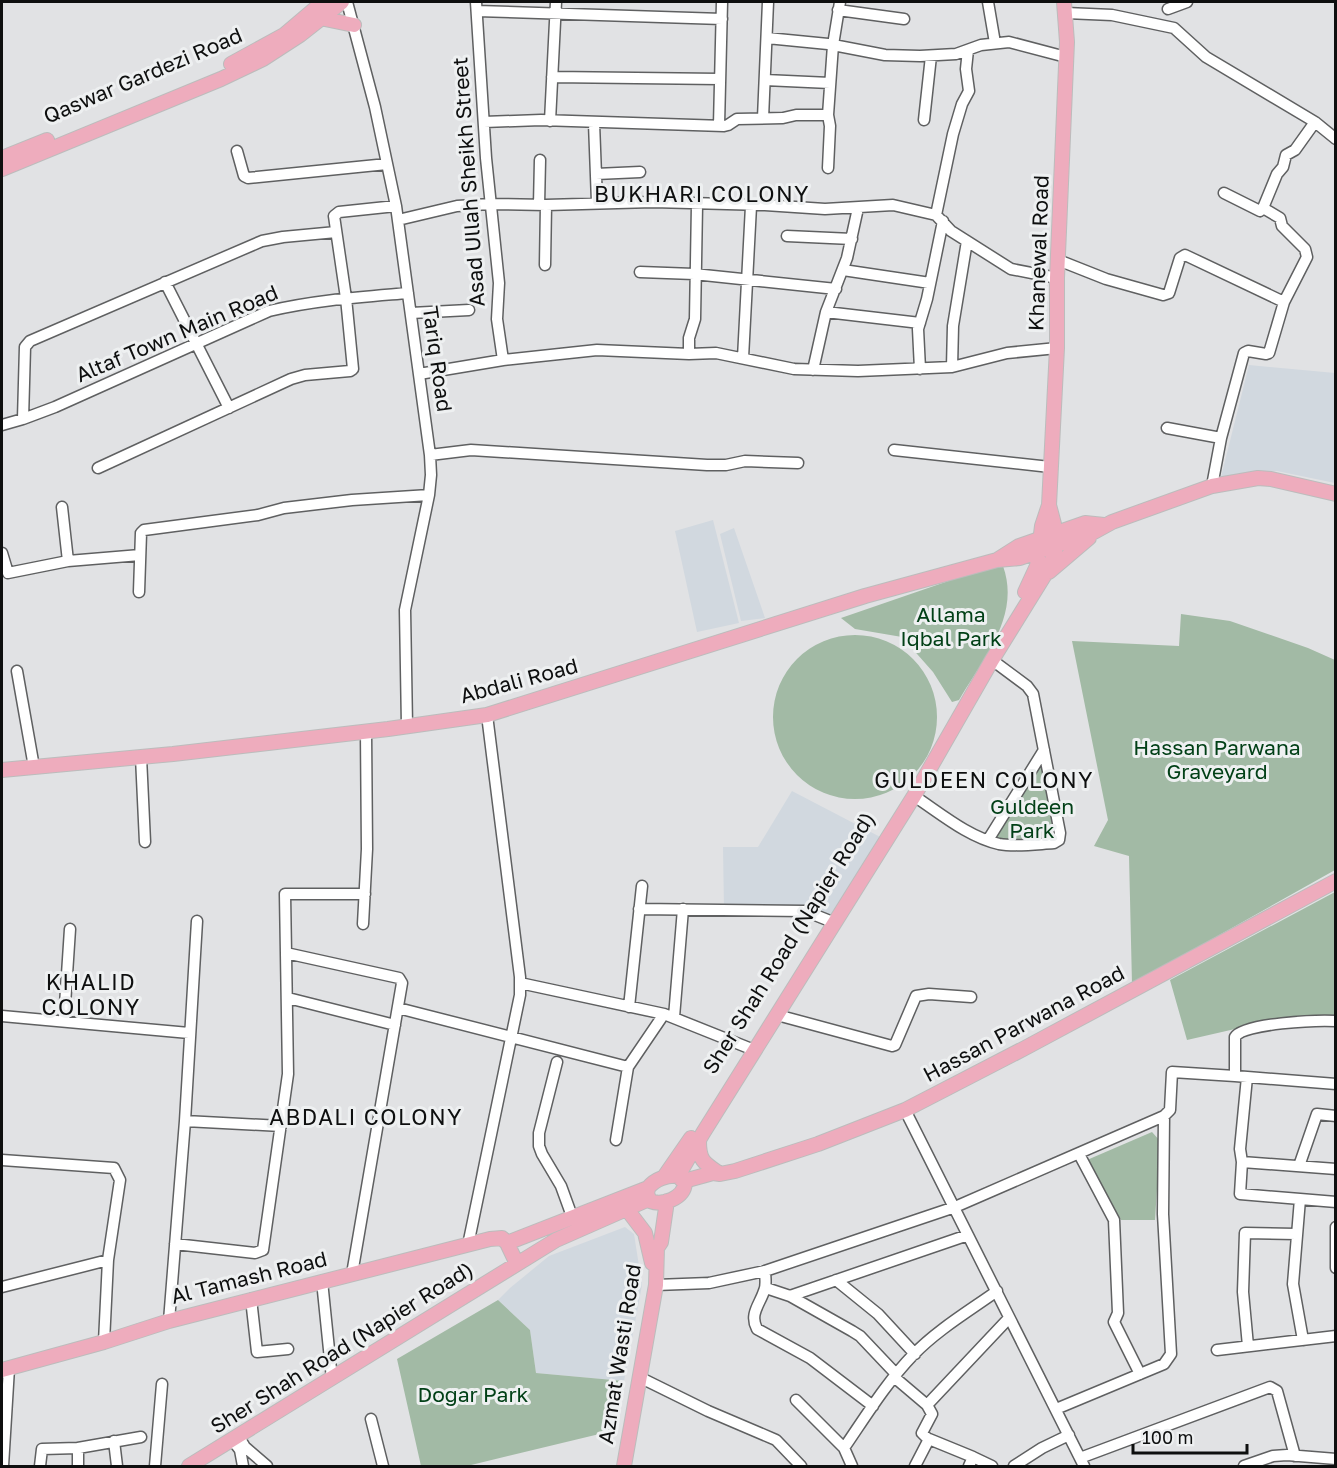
<svg xmlns="http://www.w3.org/2000/svg" width="1337" height="1468" font-family="'Golos Text',sans-serif">
<rect width="100%" height="100%" fill="#e1e2e4"/>
<path fill="#d1d8df" d="M 1249,365 L 1335,373 L 1335,483 L 1277,471 L 1221,477 Z
M 713,520 L 739,623 L 697,632 L 675,531 Z
M 734,528 L 765,618 L 741,621 L 720,534 Z
M 792,791 L 886,840 L 833,923 L 805,911 L 724,910 L 723,847 L 758,847 Z
M 625,1227 L 634,1234 L 642,1285 L 624,1381 L 536,1373 L 530,1330 L 498,1300 L 510,1288 L 549,1256 Z"/>
<path fill="#a2baa5" d="M 992,566 L 1003,566 C 1021,616 983,659 959,700 L 952,702 L 933,672 L 902,637 L 855,629 L 841,618 Z
M 1181,614 L 1230,621 L 1308,648 L 1335,660 L 1335,870 L 1132,984 L 1129,856 L 1094,846 L 1108,820 L 1072,641 L 1179,646 Z
M773 717a82 82 0 1 1 164 0a82 82 0 1 1-164 0Z
M 1044,750 L 1060,833 L 1054,843 L 988,840 Z
M 1335,892 L 1335,1019 L 1274,1020 L 1187,1040 L 1170,980 Z
M 1152,1132 L 1160,1141 L 1155,1220 L 1121,1220 L 1087,1160 Z
M 498,1300 L 530,1330 L 536,1373 L 624,1381 L 616,1430 L 467,1466 L 421,1466 L 397,1359 Z"/>
<g fill="none" stroke-linecap="round" stroke-linejoin="round">
<g stroke="#5f6061" stroke-width="13">
<path id="minor" d="M 347,2 L 375,107 L 396,206 L 430,455 L 431,475 L 429,495 L 405,610 L 407,726
M 476,2 L 486,158 L 499,283 L 497,319 L 503,360
M 988,2 L 995,43
M 1168,9 L 1187,2
M 838,10 L 904,19
M 477,11 L 722,19
M 1066,13 L 1112,15 L 1174,28 L 1206,57 L 1315,122 L 1336,139
M 767,38 L 828,44 L 885,55 L 920,56 L 956,54 L 981,45 L 1009,42 L 1066,57
M 552,77 L 720,79
M 765,80 L 830,83
M 763,118 L 768,2
M 924,120 L 931,56
M 550,121 L 556,2
M 484,122 L 541,120 L 724,126 L 728,125 L 737,119 L 783,118 L 796,115 L 828,115
M 594,123 L 597,202
M 719,125 L 722,2
M 237,151 L 244,176 L 248,178 L 387,164
M 828,168 L 830,126 L 828,115 L 833,45 L 840,2
M 596,174 L 640,172
M 539,205 L 540,160
M 1263,208 L 1277,174 L 1283,167 L 1286,155 L 1295,150 L 1315,122
M 936,215 L 953,134 L 962,104 L 969,91 L 966,69 L 968,50
M 398,220 L 457,206 L 491,204 L 546,205 L 653,202 L 765,205 L 825,209 L 893,205 L 936,215 L 951,231 L 1011,269 L 1057,278
M 787,236 L 852,239
M 1058,260 L 1106,279 L 1163,295 L 1169,293 L 1180,258 L 1185,255 L 1284,302
M 545,265 L 546,205
M 843,270 L 930,283
M 640,272 L 694,274 L 836,289
M 165,282 L 229,408
M 826,312 L 920,323
M 411,313 L 469,310
M 689,354 L 689,338 L 695,319 L 697,205
M 743,358 L 751,206
M 952,367 L 953,326 L 967,241
M 920,369 L 918,329 L 927,299 L 943,221
M 813,370 L 826,312 L 847,258 L 858,208
M 419,374 L 503,360 L 597,350 L 689,354 L 716,353 L 794,369 L 858,371 L 952,367 L 1007,353 L 1057,348
M 23,419 L 25,347 L 30,341 L 262,241 L 283,237 L 336,232
M 2,425 L 23,419 L 55,407 L 269,311 C 315,300 362,297 408,293
M 1167,428 L 1221,438
M 894,450 L 1050,467
M 430,455 L 471,450 L 707,465 L 726,465 L 745,461 L 798,463
M 98,468 L 291,379 L 305,375 L 350,371 L 353,369 L 346,298 L 334,216 L 339,212 L 396,206
M 1212,486 L 1221,438 L 1244,353 L 1248,351 L 1266,354 L 1269,353 L 1284,302 L 1307,257 L 1305,249 L 1282,226 L 1280,218 L 1263,208 L 1260,211 L 1224,193
M 62,507 L 68,561
M 2,553 L 8,573 L 68,561 L 140,555
M 139,592 L 141,533 L 144,530 L 258,515 L 284,508 L 352,500 L 429,495
M 17,671 L 34,767
M 141,757 L 145,842
M 914,796 C 940,813 968,837 999,844 C 1016,847 1037,844 1054,843 L 1059,840 L 1060,833 L 1033,694 L 1027,686 L 992,660
M 988,840 L 1044,750
M 639,909 L 805,911 L 830,921
M 363,924 L 367,849 L 366,732
M 286,953 L 399,978 L 402,983 L 352,1274
M 520,983 L 664,1014 L 749,1048
M 288,998 L 395,1025
M 629,1007 L 642,886
M 398,1008 L 628,1067
M 777,1015 L 892,1046 L 895,1045 L 916,996 L 929,994 L 971,997
M 2,1016 L 189,1033
M 674,1017 L 683,909
M 64,1020 L 70,929
M 557,1062 L 539,1133 L 539,1146 L 542,1154 L 561,1186 L 573,1219
M 1235,1076 L 1336,1084
M 905,1110 L 1084,1466
M 185,1121 L 281,1126
M 616,1140 L 628,1067 L 664,1014
M 1079,1154 L 1114,1220 L 1118,1313 L 1114,1322 L 1140,1374
M 2,1160 L 114,1168 L 120,1180 L 108,1260 L 104,1342
M 1242,1162 L 1240,1149 L 1247,1077
M 1299,1166 L 1317,1114 L 1336,1116
M 1300,1199 L 1240,1194 L 1242,1162 L 1336,1169
M 1336,1227 L 1336,1268
M 175,1244 L 255,1253 L 263,1250 L 288,1074 L 285,894 L 365,894
M 468,1245 L 520,995 L 520,977 L 487,715
M 765,1271 C 765,1277 767,1285 764,1291 C 760,1304 749,1314 757,1329 L 810,1358 L 873,1406
M 836,1280 L 878,1314 L 915,1354
M 322,1281 L 332,1379
M 656,1285 L 709,1283 L 765,1271 L 955,1207 L 1164,1116
M 2,1287 L 108,1260
M 766,1288 L 790,1296 L 852,1331 L 860,1336 L 896,1374
M 790,1296 L 968,1235
M 251,1299 L 257,1352 L 288,1349
M 169,1321 L 185,1121 L 197,921
M 1303,1340 L 1293,1284 L 1300,1199 L 1336,1202
M 1248,1346 L 1243,1292 L 1245,1233 L 1296,1234
M 1217,1350 L 1336,1336
M 639,1377 L 708,1411 L 776,1440 L 801,1466
M 894,1377 L 927,1405
M 796,1400 L 844,1448 C 866,1416 886,1383 913,1355 C 937,1330 969,1311 997,1291
M 1056,1409 L 1164,1364 L 1171,1354 L 1163,1214 L 1164,1116 L 1170,1110 L 1172,1072 L 1235,1076 L 1235,1037 C 1243,1023 1318,1020 1336,1021
M 371,1419 L 383,1466
M 239,1437 L 245,1447 L 267,1466
M 928,1439 L 922,1433 L 932,1414 L 927,1405 L 1009,1318
M 114,1441 L 117,1466
M 233,1441 L 240,1450 L 243,1466
M 844,1448 L 852,1466
M 1080,1458 L 1270,1387 L 1277,1391 L 1295,1456
M 3,1466 L 9,1368
M 40,1466 L 42,1449 L 78,1448
M 78,1466 L 78,1448 L 141,1437
M 155,1466 L 162,1384
M 915,1466 L 929,1439 L 973,1457
M 969,1466 L 973,1457 L 992,1466
M 1014,1466 L 1042,1448 L 1069,1435
M 1244,1466 L 1273,1456 L 1287,1455 L 1336,1459"/>
</g>
<g stroke="#bcbcbc" stroke-width="16">
<path id="major" d="M 320,18 L 354,25
M 231,64 L 284,35 L 323,2
M 2,158 L 47,140
M 2,169 L 221,79 L 263,59 L 300,35 L 342,2
M 997,560 L 1019,546 L 1085,523 L 1104,525
M 1049,572 L 1089,538
M 1025,592 L 1037,566 L 1042,526 L 1049,505
M 2,770 L 173,754 L 388,729 L 487,715 L 865,596 L 997,560 L 1020,558 L 1092,533 L 1112,522 L 1212,486 L 1258,478 L 1271,479 L 1336,494
M 699,1141 C 699,1161 704,1163 720,1174
M 678,1176 L 703,1133 L 914,796 L 992,660 L 1044,576 L 1055,554 L 1055,546 L 1054,524 L 1049,505 L 1057,348 L 1057,278 L 1067,42 L 1064,2
M 664,1177 L 691,1138
M 684,1181 L 713,1173 L 720,1174 L 735,1171 L 818,1144 L 905,1110 L 1025,1048 L 1336,881
M 626,1208 L 645,1233 L 652,1263
M 517,1264 L 507,1243 L 648,1188 C 655,1179 667,1175 678,1176 L 685,1183 C 684,1198 663,1206 650,1201 L 647,1194 L 648,1188
M 2,1370 L 104,1342 L 169,1321 L 490,1239 L 502,1238 L 507,1243
M 189,1466 L 556,1240 L 649,1199
M 624,1466 L 656,1285 L 657,1248 L 661,1242 L 667,1201"/>
</g>
<use href="#minor" stroke="#fff" stroke-width="10"/>
<use href="#major" stroke="#eeacbd" stroke-width="14"/>
</g>
<g text-anchor="middle" stroke-width="6" stroke-linejoin="round" paint-order="stroke">
<g font-size="21" fill="#0e0f0f" stroke="#eef0f1">
<text transform="translate(143 76) rotate(-23)" y="7">Qaswar Gardezi Road</text>
<text transform="translate(469 182) rotate(-94)" y="7">Asad Ullah Sheikh Street</text>
<text transform="translate(1039 253) rotate(-88)" y="7">Khanewal Road</text>
<text transform="translate(177 334) rotate(-23)" y="7">Altaf Town Main Road</text>
<text transform="translate(437 359) rotate(82)" y="7">Tariq Road</text>
<text transform="translate(519 681) rotate(-15)" y="7">Abdali Road</text>
<text transform="translate(789 943) rotate(-58)" y="7">Sher Shah Road (Napier Road)</text>
<text transform="translate(1024 1024) rotate(-28)" y="7">Hassan Parwana Road</text>
<text transform="translate(249 1278) rotate(-14)" y="7">Al Tamash Road</text>
<text transform="translate(342 1348) rotate(-32)" y="7">Sher Shah Road (Napier Road)</text>
<text transform="translate(620 1354) rotate(-81)" y="7">Azmat Wasti Road</text>
</g>
<g font-size="21" fill="#024017" stroke="#eef0f1">
<text x="951" y="622">Allama<tspan x="951" dy="24">Iqbal Park</tspan></text>
<text x="1217" y="755">Hassan Parwana<tspan x="1217" dy="24">Graveyard</tspan></text>
<text x="1032" y="814">Guldeen<tspan x="1032" dy="24">Park</tspan></text>
<text x="473" y="1402">Dogar Park</text>
</g>
<g font-size="22" letter-spacing="1.5" fill="#0e0f0f" stroke="#eef0f1">
<text x="702" y="202">BUKHARI COLONY</text>
<text x="984" y="788">GULDEEN COLONY</text>
<text x="91" y="990">KHALID<tspan x="91" dy="25">COLONY</tspan></text>
<text x="366" y="1125">ABDALI COLONY</text>
</g>
</g>
<rect width="1337" height="1468" fill="none" stroke="#0e0f0f" stroke-width="6"/>
<path d="M1133 1444v9h114v-9" fill="none" stroke="#0e0f0f" stroke-width="3"/>
<text x="1142" y="1444" font-size="18" fill="#0e0f0f" stroke="#eef0f1" stroke-width="4.5" paint-order="stroke">100 m</text>
</svg>
